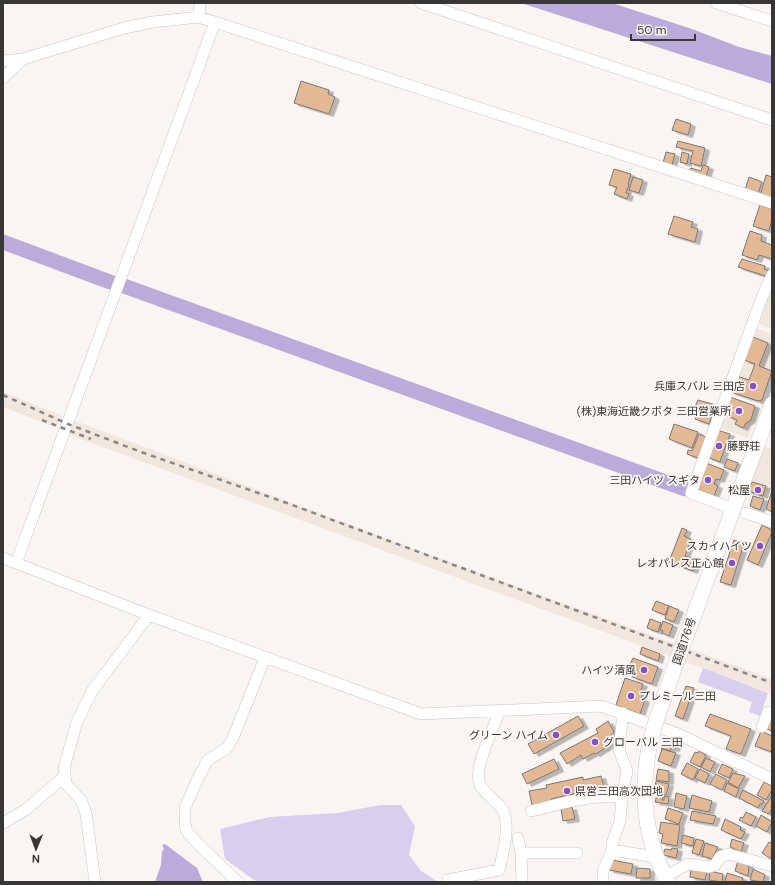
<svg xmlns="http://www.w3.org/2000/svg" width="775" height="885" font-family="'DM Sans','Noto Sans JP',sans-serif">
<defs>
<filter id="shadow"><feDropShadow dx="4.5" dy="2.5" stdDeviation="0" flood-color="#0004"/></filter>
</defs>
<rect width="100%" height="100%" fill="#faf5f2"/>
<path fill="#f2e7df" d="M 766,294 L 772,297 L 772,329 L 756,323 Z
M 755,328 L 772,334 L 772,374 L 762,403 L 730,392 Z
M 3,392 L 61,415 L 57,428 L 3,407 Z
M 729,396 L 760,407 L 748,438 L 717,427 Z
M 73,420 L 433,556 L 772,679 L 772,694 L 70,435 L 68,433 Z
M 764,446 L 772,449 L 772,485 L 769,485 L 764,498 L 747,492 Z"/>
<path fill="#d8ceee" d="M 703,668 L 768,693 L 760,716 L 749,712 L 752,702 L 698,682 Z
M 380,805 L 401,805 L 415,826 L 409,855 L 421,871 L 438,882 L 260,882 L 254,880 L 225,859 L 220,829 L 270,817 L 338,813 Z"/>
<path fill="#baabda" d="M 521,3 L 612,3 L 692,29 L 739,47 L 772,56 L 772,84 Z
M 165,844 L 197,868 L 203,882 L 155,882 L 161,865 L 162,851 L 164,849 L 162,845 Z"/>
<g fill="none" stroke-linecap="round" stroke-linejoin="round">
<path stroke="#baabda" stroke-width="15" d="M 3,242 L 110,282
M 124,286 L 685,489"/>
</g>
<path fill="#e3b995" stroke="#7b7774" filter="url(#shadow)" d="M 301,81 L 329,90 L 328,94 L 335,97 L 329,114 L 294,103 Z
M 676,119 L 691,124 L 688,135 L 672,130 Z
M 678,141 L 705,148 L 701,166 L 690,163 L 693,151 L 676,147 Z
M 666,152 L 675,154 L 672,165 L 663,163 Z
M 682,152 L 689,154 L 687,164 L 680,162 Z
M 703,165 L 709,167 L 706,177 L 689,172 L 691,168 L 701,171 Z
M 614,169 L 631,174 L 628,184 L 629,185 L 626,193 L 629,194 L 627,199 L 614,194 L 617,187 L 609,185 Z
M 766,175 L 772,177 L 772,200 L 760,196 Z
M 633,177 L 643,180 L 639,193 L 629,190 Z
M 749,177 L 762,182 L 758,194 L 745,190 Z
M 760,205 L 772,209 L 772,219 L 769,231 L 753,226 Z
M 674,216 L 693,222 L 691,227 L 698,229 L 695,242 L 668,234 Z
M 750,231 L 762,235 L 761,241 L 772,245 L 772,259 L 759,255 L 757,260 L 742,255 Z
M 742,259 L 765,266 L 764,269 L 770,271 L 768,277 L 738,267 Z
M 753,337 L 768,343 L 759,366 L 772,371 L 762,400 L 758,401 L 731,392 L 737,376 L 749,380 L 755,364 L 744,360 Z
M 730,397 L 755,406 L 751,420 L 746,423 L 743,428 L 735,424 L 737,420 L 723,414 Z
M 698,400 L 716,405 L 709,424 L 695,419 L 696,417 L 691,415 Z
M 674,424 L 698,432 L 692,448 L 669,439 Z
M 717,430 L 730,434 L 720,462 L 707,457 Z
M 699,434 L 706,437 L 698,458 L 687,454 L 688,450 L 692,451 Z
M 727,459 L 738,463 L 735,471 L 724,467 Z
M 706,463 L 724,470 L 720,480 L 716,479 L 714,484 L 718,486 L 714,496 L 697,489 L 704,474 L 702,474 Z
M 752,482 L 766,486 L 763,496 L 748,491 Z
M 772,491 L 772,512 L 766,509 Z
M 753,496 L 764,499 L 760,510 L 750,506 Z
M 762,525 L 772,530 L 772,532 L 758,565 L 747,560 Z
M 682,528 L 687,530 L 684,536 L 691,539 L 685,556 L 697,560 L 693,571 L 669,562 Z
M 734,540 L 744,544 L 731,585 L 720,582 Z
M 656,601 L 669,606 L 665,615 L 652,610 Z
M 669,606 L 679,610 L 674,622 L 665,619 Z
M 650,619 L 661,623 L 658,632 L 647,628 Z
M 663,621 L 673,625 L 669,636 L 662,633 L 663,631 L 660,630 Z
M 642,647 L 660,654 L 658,661 L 640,654 Z
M 633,658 L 658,667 L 652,684 L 632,677 L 635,672 L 628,669 Z
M 625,678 L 643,684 L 640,693 L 643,694 L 641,698 L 645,700 L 640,714 L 616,705 Z
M 686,686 L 694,688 L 683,719 L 675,716 Z
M 710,714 L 751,729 L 741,754 L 726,749 L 731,736 L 705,726 Z
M 578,716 L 584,726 L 534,754 L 528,744 Z
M 772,718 L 772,731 L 765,728 L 768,719 L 771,720 Z
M 608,721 L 614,732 L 607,740 L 610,745 L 596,754 L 594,753 L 583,759 L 581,755 L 567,764 L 560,753 L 598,733 L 596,729 Z
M 761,731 L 772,736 L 772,752 L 755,746 Z
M 667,738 L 678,742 L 675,749 L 671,748 L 670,751 L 661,748 Z
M 662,749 L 676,753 L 671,766 L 658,761 Z
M 699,751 L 706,755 L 700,767 L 690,762 L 695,752 L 698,753 Z
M 706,758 L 715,762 L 710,772 L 701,767 Z
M 554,759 L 559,769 L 527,784 L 522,774 Z
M 687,763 L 698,769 L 693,780 L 681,774 Z
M 722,764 L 733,769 L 729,778 L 718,773 Z
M 658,769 L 669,771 L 669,782 L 656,780 Z
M 700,769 L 709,774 L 705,783 L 695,778 Z
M 733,773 L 745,776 L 738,788 L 728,782 Z
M 716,774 L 727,780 L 722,790 L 710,784 Z
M 601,776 L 605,790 L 586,794 L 585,791 L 551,799 L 551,801 L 532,805 L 529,791 L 547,788 L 546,785 L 583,777 L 583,780 Z
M 656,781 L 669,784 L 666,795 L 654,792 Z
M 764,782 L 772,786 L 772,790 L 766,800 L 757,795 Z
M 727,783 L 739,789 L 736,797 L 724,791 Z
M 743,790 L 764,801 L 762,804 L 760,804 L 758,808 L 739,798 Z
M 676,793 L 687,796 L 684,809 L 674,807 Z
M 657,795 L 663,796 L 662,800 L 664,800 L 664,796 L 669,797 L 668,804 L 655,802 Z
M 692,795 L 712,801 L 709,812 L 689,808 Z
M 772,795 L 772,808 L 769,814 L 762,811 Z
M 572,807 L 575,819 L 563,821 L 561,809 Z
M 668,808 L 683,813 L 679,824 L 665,819 Z
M 692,811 L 716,816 L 713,824 L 690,820 Z
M 746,812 L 756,817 L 751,826 L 739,820 L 741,817 L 743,818 Z
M 761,815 L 772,822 L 767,832 L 756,826 Z
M 725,819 L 741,827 L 740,830 L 745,832 L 741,839 L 721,830 Z
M 661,822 L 680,825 L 677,846 L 661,843 L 663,834 L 659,833 Z
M 683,835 L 694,838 L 693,846 L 681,843 Z
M 696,839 L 704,841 L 699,855 L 692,853 Z
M 732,839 L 744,843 L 741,852 L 730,847 Z
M 769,842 L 772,843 L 771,859 L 762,853 Z
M 705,843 L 718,847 L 712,859 L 702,856 Z
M 672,848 L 678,849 L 676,858 L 663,855 L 665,849 L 671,850 Z
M 612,860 L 633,864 L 631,874 L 609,870 Z
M 738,861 L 749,865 L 748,876 L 735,871 Z
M 637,868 L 650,869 L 650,878 L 636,878 Z
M 691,869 L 707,872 L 705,880 L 690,877 Z
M 753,869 L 765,875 L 763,882 L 750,880 Z
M 710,871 L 723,874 L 722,882 L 709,880 Z
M 727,873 L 743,878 L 742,882 L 725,882 Z"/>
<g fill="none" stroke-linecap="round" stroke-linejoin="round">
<g stroke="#c9c5c1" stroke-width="12">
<path id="minor" d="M 200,3 L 199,17 L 772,203
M 421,3 L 772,120
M 716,3 L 772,21
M 3,61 L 23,59 L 124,28 L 153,22 L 199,17
M 3,78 L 23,59
M 728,507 L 691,493 L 762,297 L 772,275
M 746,513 L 772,522
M 3,558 L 149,615 L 421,714 L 601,706 L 678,734 L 772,779
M 16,563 L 215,22
M 762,727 L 768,712 L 772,713
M 531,811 C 561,804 592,793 622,798
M 3,823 L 25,810 L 64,777
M 518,838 L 521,853 L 522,882
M 612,850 L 612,844 L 620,821 L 622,798 L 627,771 L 619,750 L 623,713
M 521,853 L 577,853
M 665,877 L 688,864 L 709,867 L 715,865 L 720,857 L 728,854 L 772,866
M 95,882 L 86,813 L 81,800 L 66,784 L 64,768 L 77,722 L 92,691 L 149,615
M 238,882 L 196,842 L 186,830 L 185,822 L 185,808 L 198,778 L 208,760 L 227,748 L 233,738 L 265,658
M 449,882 L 448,880 L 499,870 C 503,853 513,820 499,805 C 493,798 481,791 479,782 C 475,765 494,727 500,710
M 603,882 L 603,871 L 612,850 L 655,857"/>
</g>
<g stroke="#c9c5c1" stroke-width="16">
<path id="highway" d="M 684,642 L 772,404
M 658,715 L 676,663
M 653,731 C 639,783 642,834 668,882"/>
</g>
<use href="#minor" stroke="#fff" stroke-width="11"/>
<use href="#highway" stroke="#fff" stroke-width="15"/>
<path stroke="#898784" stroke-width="2.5" stroke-dasharray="5 5" stroke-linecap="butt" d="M 3,395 L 68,424 L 141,452 L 284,502 L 772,683
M 42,420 L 91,439"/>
<g stroke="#c9c5c1" stroke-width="16" stroke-linecap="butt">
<path id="highway-bridge" d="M 676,663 L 684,642
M 653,731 L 658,715"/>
</g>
<use href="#highway-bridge" stroke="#fff" stroke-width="15"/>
</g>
<g fill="#8451c9" stroke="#faf5f2" stroke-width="1.5">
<circle cx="753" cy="386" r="4"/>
<circle cx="739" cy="411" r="4"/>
<circle cx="719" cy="446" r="4"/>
<circle cx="708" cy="480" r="4"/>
<circle cx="758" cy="490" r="4"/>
<circle cx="760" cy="546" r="4"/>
<circle cx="732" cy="563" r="4"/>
<circle cx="644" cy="670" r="4"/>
<circle cx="631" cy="696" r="4"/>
<circle cx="556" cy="735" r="4"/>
<circle cx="595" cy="742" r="4"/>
<circle cx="567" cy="791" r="4"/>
</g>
<g text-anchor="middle" stroke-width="3.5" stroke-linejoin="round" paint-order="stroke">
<g font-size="11" fill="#383735" stroke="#faf5f2" text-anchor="end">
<text x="745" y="390">兵庫スバル 三田店</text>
<text x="731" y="415">(株)東海近畿クボタ 三田営業所</text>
<text x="727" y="450" text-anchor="start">藤野荘</text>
<text x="700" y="484">三田ハイツ スギタ</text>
<text x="750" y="494">松屋</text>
<text x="752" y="550">スカイハイツ</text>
<text x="724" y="567">レオパレス正心館</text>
<text x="636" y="674">ハイツ清風</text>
<text x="639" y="700" text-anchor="start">プレミール三田</text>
<text x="548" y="739">グリーン ハイム</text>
<text x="603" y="746" text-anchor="start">グローバル 三田</text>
<text x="575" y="795" text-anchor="start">県営三田高次団地</text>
</g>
<g font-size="11" fill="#383735" stroke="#faf5f2">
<text transform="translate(684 641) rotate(-71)" y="4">国道176号</text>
</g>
</g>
<rect width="775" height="885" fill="none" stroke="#383735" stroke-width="8"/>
<g transform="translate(36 849) rotate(181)" stroke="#faf5f2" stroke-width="3" paint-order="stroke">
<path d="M0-3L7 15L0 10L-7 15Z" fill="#383735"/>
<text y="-6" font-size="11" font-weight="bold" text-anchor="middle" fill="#383735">N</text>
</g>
<path d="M631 34v6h64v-6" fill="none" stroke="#383735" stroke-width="2"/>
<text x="637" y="34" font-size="12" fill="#383735" stroke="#faf5f2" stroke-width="3" paint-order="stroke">50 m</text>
</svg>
